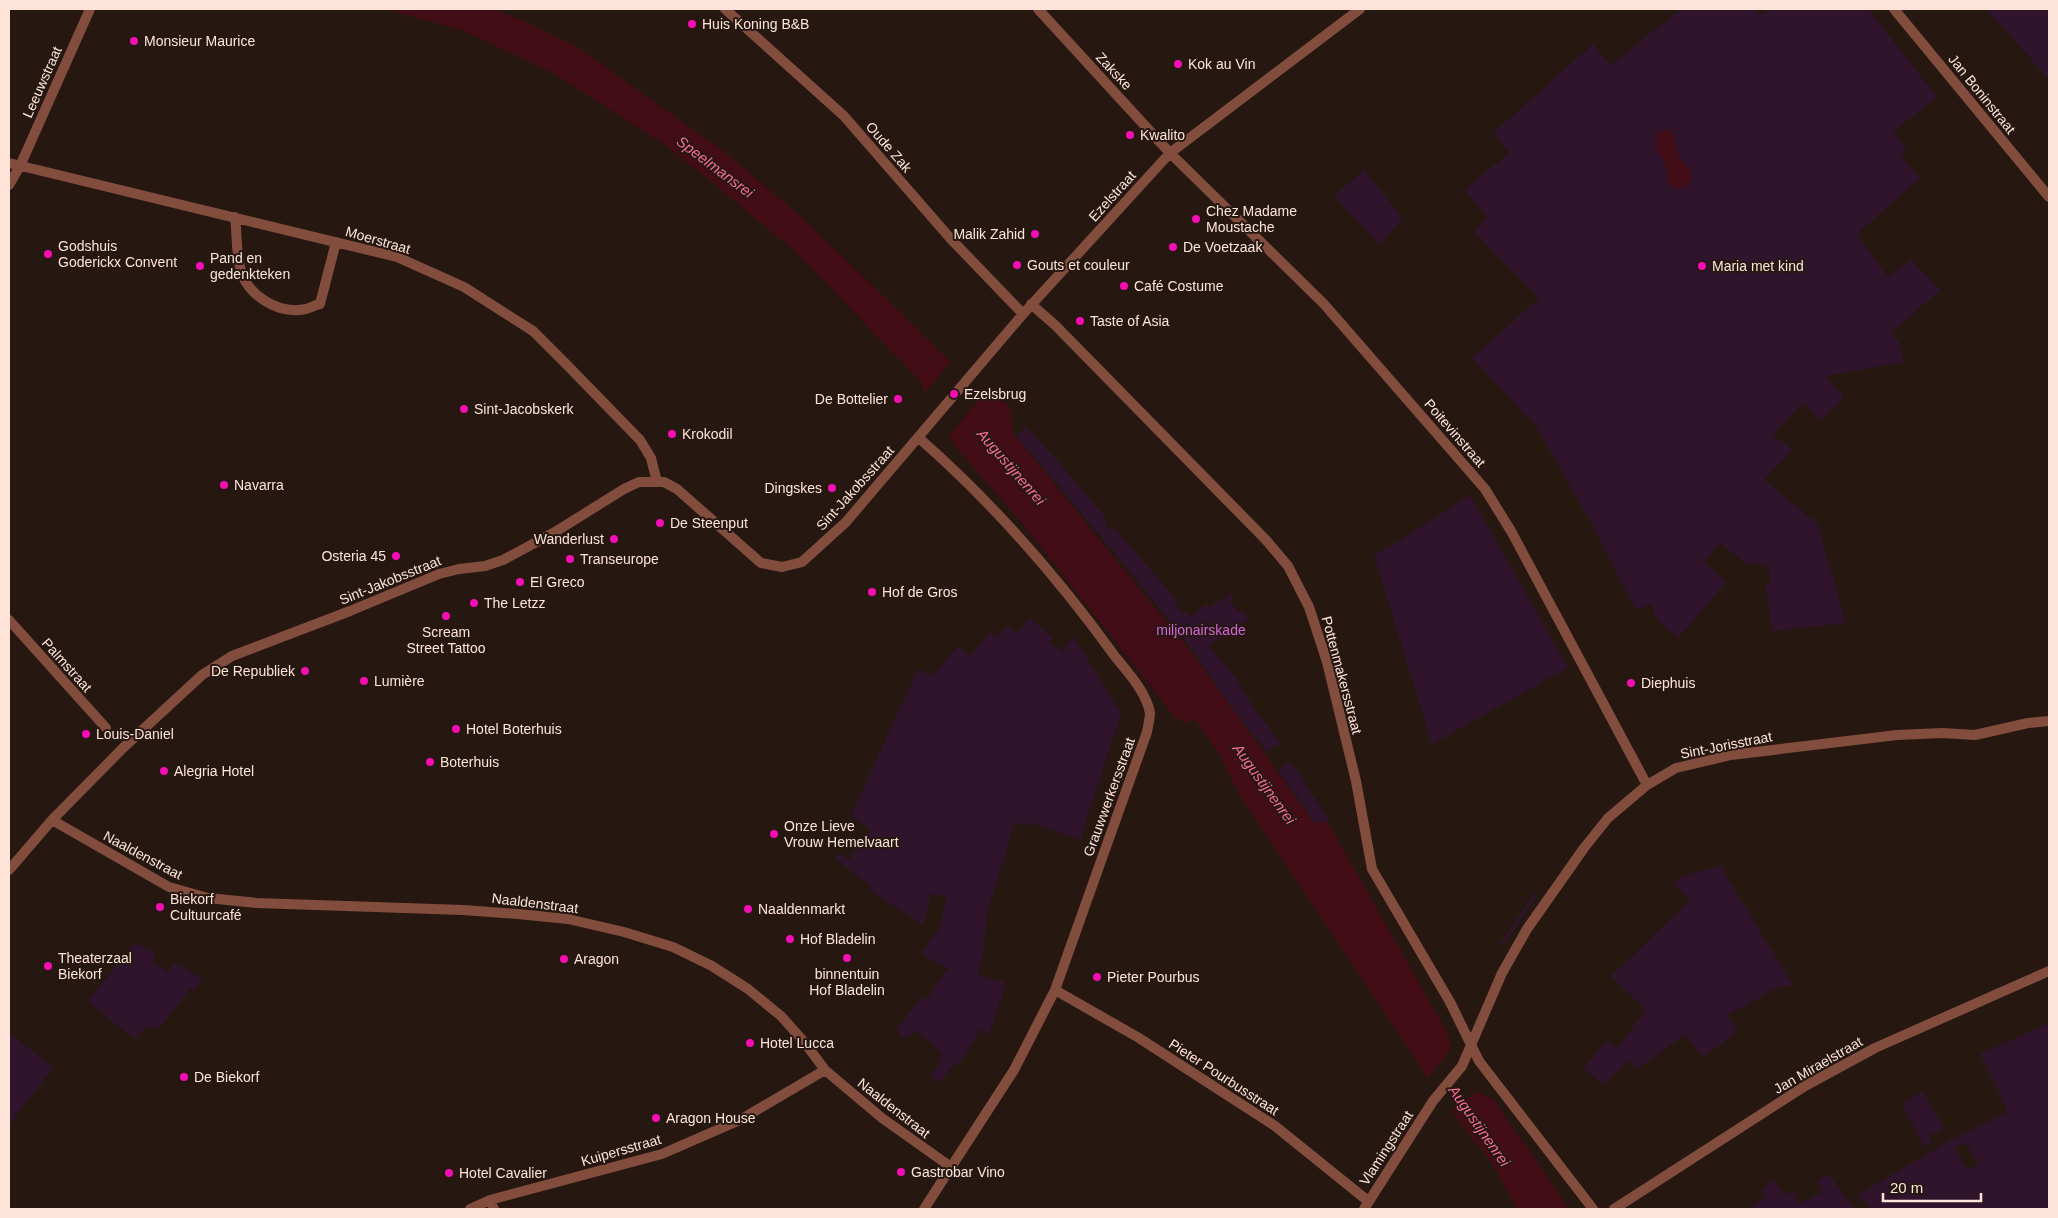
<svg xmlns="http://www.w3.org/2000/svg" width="2058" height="1218" font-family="Arial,sans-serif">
<rect width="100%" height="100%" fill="#261811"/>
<path fill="#30142c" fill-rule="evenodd" d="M 1681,9 L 1754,9 L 1760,16 L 1770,9 L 1868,9 L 1937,97 L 1893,132 L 1907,151 L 1901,157 L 1920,178 L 1857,234 L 1888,277 L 1911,260 L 1940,290 L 1891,333 L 1899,342 L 1903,362 L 1826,376 L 1844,397 L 1821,421 L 1803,403 L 1773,434 L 1792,450 L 1764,480 L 1817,523 L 1846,623 L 1772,631 L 1766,587 L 1771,580 L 1768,567 L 1760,563 L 1746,564 L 1720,543 L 1704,562 L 1726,582 L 1678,638 L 1658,621 L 1650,604 L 1636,610 L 1595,530 L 1536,426 L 1472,358 L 1539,298 L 1474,232 L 1487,218 L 1465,189 L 1509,153 L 1493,133 L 1593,44 L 1611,65 Z
M 1986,9 L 2049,9 L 2049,79 Z
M 1364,170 L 1402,217 L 1400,222 L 1379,244 L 1334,196 Z
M 1025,426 L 1062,466 L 1106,518 L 1106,525 L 1109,529 L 1115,529 L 1178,601 L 1175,603 L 1183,614 L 1186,612 L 1190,617 L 1207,604 L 1209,608 L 1231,593 L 1234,598 L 1230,601 L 1240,613 L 1243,610 L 1249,619 L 1209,646 L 1236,679 L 1256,711 L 1280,743 L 1267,751 L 1241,720 L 1196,655 L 1161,610 L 1051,476 L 1017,437 Z
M 1470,495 L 1568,668 L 1432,744 L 1374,555 L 1399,541 Z
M 1029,618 L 1053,638 L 1049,642 L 1063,652 L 1073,636 L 1121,713 L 1080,840 L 1030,822 L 1028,826 L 1015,822 L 987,913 L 983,953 L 978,975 L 1005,982 L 1004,988 L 989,1035 L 981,1029 L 959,1064 L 955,1062 L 940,1083 L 930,1075 L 938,1065 L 942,1053 L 915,1030 L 907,1039 L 896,1030 L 921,997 L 926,1000 L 948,968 L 921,954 L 940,927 L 947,897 L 931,893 L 923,925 L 869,890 L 871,887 L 835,858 L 839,853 L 849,860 L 870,830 L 855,818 L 852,813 L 918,669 L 933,676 L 958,646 L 970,656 L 990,632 L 997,638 L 1007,626 L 1018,634 Z
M 1291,762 L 1329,820 L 1315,823 L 1278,769 Z
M 1720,866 L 1793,985 L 1775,989 L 1728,1015 L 1737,1032 L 1703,1057 L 1685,1035 L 1637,1069 L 1629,1060 L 1604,1085 L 1583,1069 L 1606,1041 L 1617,1048 L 1646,1010 L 1611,976 L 1690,901 L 1673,882 L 1683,876 Z
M 1534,893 L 1537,895 L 1503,946 L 1500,944 Z
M 135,942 L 156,953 L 151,962 L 168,972 L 174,963 L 203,979 L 194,991 L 191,988 L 160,1028 C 147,1025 143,1029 134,1039 L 88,1001 Z
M 2049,1023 L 2049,1209 L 1870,1209 L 1859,1194 L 1951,1140 L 2008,1111 L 1980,1054 ZM 1966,1143 L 1978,1164 L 1968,1170 L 1955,1148 Z
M 9,1032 L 53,1068 L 9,1125 Z
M 1923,1091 L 1944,1128 L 1929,1136 L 1932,1142 L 1924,1146 L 1902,1103 Z
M 1829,1174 L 1854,1209 L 1747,1209 L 1766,1197 L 1761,1189 L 1774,1180 L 1785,1195 L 1793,1191 L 1800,1204 L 1822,1192 L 1817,1181 Z"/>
<path fill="#430d17" d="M 385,9 L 492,9 L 522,20 L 579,48 L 726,153 L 808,223 L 951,362 L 991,387 L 1011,409 L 1012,432 L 1196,658 L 1314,823 L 1327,821 L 1449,1036 L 1450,1049 L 1477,1091 L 1494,1100 L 1569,1209 L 1517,1209 L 1494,1166 L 1457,1119 L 1452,1109 L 1428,1078 L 1240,796 L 1218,752 L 1196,721 L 1193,720 L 1184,724 L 1181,719 L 1177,720 L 1027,529 L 955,446 C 945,424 927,405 921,382 L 797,253 L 702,174 L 661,142 L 553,73 L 464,31 Z
M 1666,130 L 1671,130 C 1676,138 1675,150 1680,158 C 1685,165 1691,169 1692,179 L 1686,186 L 1677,189 L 1668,183 L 1667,169 L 1662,157 L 1656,149 L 1657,133 Z"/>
<path fill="#261811" d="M 952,360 L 992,385 L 950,434 L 944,429 L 922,396 Z
M 1451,1048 L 1477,1092 L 1450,1110 L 1427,1080 Z"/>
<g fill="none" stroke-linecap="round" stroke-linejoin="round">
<path stroke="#834d3e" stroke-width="10" d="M 725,9 L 844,116 L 950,238 L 1023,314
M 1038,9 L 1170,153 L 1324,304 L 1485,489 L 1511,531 L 1647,785
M 1894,9 L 2049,197
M 9,163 L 397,257 L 464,287 L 533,331 L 568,366 L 640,440 L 651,458 L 657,482
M 9,185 L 20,166 L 90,9
M 235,217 C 237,233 236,251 240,267 C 246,295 278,315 306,309 C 310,308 315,305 320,304 L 336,242
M 1031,304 L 1055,325 L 1266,540 L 1288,566 L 1309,607 L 1327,662 L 1356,781 L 1372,869 L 1450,1002 L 1479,1061 L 1593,1209
M 919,438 C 993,503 1056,575 1114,655 C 1127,672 1146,691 1150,713 C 1150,718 1148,726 1147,732 L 1055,990 L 1014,1070 L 924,1209
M 9,620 L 106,728
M 52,820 L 169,887 L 208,898 L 257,903 L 463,910 L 518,914 L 568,919 L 624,932 L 673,947 L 712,966 L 748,989 L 781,1016 L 805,1043 L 825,1070 L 882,1118 L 951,1167
M 9,870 L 52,820 L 124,747 L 202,675 L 232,656 L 350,611 L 439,574 L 459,569 L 485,566 L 503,560 L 555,532 L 624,489 L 639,482 L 664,482 L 677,489 L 761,563 L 782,567 L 802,562 L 846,522 L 1023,314 L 1170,153 L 1360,9
M 1055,990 L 1139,1038 L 1275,1126 L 1368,1201
M 490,1200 L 494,1209
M 470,1209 L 490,1200 L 662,1154 L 740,1120 L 825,1070
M 1364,1209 L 1433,1101 L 1462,1066 L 1502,973 L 1527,929 L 1584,848 L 1608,818 L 1647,785 L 1676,768 L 1731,755 L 1897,735 L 1942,733 L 1975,735 L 2028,723 L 2049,721
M 1614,1209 L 1805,1086 L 1875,1048 L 2049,971"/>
</g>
<g fill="#f30db3" stroke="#261811" stroke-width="2">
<circle cx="692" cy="24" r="5"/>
<circle cx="134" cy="41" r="5"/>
<circle cx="1178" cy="64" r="5"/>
<circle cx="1130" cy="135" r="5"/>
<circle cx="1196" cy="219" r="5"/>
<circle cx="1035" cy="234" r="5"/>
<circle cx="1173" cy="247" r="5"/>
<circle cx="48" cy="254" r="5"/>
<circle cx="1017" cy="265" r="5"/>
<circle cx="200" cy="266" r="5"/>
<circle cx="1702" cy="266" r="5"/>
<circle cx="1124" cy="286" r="5"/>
<circle cx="1080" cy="321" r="5"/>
<circle cx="954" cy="394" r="5"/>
<circle cx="898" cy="399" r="5"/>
<circle cx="464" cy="409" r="5"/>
<circle cx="672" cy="434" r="5"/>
<circle cx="224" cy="485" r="5"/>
<circle cx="832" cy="488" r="5"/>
<circle cx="660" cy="523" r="5"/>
<circle cx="614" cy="539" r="5"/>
<circle cx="396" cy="556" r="5"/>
<circle cx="570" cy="559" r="5"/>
<circle cx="520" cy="582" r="5"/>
<circle cx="872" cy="592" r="5"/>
<circle cx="474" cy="603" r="5"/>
<circle cx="446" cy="616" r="5"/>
<circle cx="305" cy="671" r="5"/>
<circle cx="364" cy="681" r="5"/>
<circle cx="1631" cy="683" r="5"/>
<circle cx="456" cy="729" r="5"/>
<circle cx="86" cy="734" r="5"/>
<circle cx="430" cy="762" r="5"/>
<circle cx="164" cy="771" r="5"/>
<circle cx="774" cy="834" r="5"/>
<circle cx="160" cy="907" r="5"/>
<circle cx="748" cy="909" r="5"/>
<circle cx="790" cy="939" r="5"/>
<circle cx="847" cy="958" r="5"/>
<circle cx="564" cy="959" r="5"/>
<circle cx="48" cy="966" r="5"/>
<circle cx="1097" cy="977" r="5"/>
<circle cx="750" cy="1043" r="5"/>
<circle cx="184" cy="1077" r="5"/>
<circle cx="656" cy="1118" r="5"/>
<circle cx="901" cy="1172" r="5"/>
<circle cx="449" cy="1173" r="5"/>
</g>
<g text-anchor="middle" stroke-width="4" stroke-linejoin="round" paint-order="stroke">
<g font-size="14" fill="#fde3d8" stroke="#261811" text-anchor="start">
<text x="702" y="29">Huis Koning B&amp;B</text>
<text x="144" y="46">Monsieur Maurice</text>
<text x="1188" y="69">Kok au Vin</text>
<text x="1140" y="140">Kwalito</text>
<text x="1206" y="216">Chez Madame<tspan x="1206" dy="16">Moustache</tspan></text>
<text x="1025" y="239" text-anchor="end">Malik Zahid</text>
<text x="58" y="251">Godshuis<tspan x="58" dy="16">Goderickx Convent</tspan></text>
<text x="1183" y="252">De Voetzaak</text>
<text x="210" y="263">Pand en<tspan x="210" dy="16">gedenkteken</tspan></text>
<text x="1027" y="270">Gouts et couleur</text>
<text x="1712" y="271">Maria met kind</text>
<text x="1134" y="291">Café Costume</text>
<text x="1090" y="326">Taste of Asia</text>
<text x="964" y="399">Ezelsbrug</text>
<text x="888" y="404" text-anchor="end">De Bottelier</text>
<text x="474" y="414">Sint-Jacobskerk</text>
<text x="682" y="439">Krokodil</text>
<text x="234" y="490">Navarra</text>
<text x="822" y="493" text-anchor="end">Dingskes</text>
<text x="670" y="528">De Steenput</text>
<text x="604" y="544" text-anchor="end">Wanderlust</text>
<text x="386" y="561" text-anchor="end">Osteria 45</text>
<text x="580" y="564">Transeurope</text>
<text x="530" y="587">El Greco</text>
<text x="882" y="597">Hof de Gros</text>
<text x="484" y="608">The Letzz</text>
<text x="446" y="637" text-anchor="middle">Scream<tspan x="446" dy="16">Street Tattoo</tspan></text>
<text x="295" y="676" text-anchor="end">De Republiek</text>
<text x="374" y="686">Lumière</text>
<text x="1641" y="688">Diephuis</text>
<text x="466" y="734">Hotel Boterhuis</text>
<text x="96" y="739">Louis-Daniel</text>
<text x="440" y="767">Boterhuis</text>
<text x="174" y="776">Alegria Hotel</text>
<text x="784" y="831">Onze Lieve<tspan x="784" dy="16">Vrouw Hemelvaart</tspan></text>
<text x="170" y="904">Biekorf<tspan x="170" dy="16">Cultuurcafé</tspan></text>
<text x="758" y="914">Naaldenmarkt</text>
<text x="800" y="944">Hof Bladelin</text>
<text x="58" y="963">Theaterzaal<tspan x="58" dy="16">Biekorf</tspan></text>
<text x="574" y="964">Aragon</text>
<text x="847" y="979" text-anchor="middle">binnentuin<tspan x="847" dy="16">Hof Bladelin</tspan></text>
<text x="1107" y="982">Pieter Pourbus</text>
<text x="760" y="1048">Hotel Lucca</text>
<text x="194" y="1082">De Biekorf</text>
<text x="666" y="1123">Aragon House</text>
<text x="911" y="1177">Gastrobar Vino</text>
<text x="459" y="1178">Hotel Cavalier</text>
</g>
<g font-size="14" fill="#fde3d8" stroke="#261811">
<text transform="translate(1114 71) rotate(47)" y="5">Zakske</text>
<text transform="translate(42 82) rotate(-66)" y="5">Leeuwstraat</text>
<text transform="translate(1982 94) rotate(51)" y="5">Jan Boninstraat</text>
<text transform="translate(889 147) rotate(49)" y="5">Oude Zak</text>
<text transform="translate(1112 196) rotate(-48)" y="5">Ezelstraat</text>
<text transform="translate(378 240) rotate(16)" y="5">Moerstraat</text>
<text transform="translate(1455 433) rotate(49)" y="5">Poitevinstraat</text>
<text transform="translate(855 488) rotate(-48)" y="5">Sint-Jakobsstraat</text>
<text transform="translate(390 580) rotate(-22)" y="5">Sint-Jakobsstraat</text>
<text transform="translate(67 665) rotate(48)" y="5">Palmstraat</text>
<text transform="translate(1342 675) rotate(75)" y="5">Pottenmakersstraat</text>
<text transform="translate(1726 745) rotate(-11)" y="5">Sint-Jorisstraat</text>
<text transform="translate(1109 797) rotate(-70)" y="5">Grauwwerkersstraat</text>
<text transform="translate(143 855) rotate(28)" y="5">Naaldenstraat</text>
<text transform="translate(535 903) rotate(7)" y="5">Naaldenstraat</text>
<text transform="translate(1818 1065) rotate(-30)" y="5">Jan Miraelstraat</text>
<text transform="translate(1224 1077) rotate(33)" y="5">Pieter Pourbusstraat</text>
<text transform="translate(894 1108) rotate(38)" y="5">Naaldenstraat</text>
<text transform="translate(1386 1148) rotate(-57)" y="5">Vlamingstraat</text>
<text transform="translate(621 1150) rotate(-16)" y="5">Kuipersstraat</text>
</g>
<g font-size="14" fill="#d266da" stroke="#261811">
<text x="1201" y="635">miljonairskade</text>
</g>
<g font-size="15" font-style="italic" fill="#f86b9d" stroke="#261811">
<text transform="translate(715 167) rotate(37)" y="5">Speelmansrei</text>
<text transform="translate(1011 467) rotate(49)" y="5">Augustijnenrei</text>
<text transform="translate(1264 784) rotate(54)" y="5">Augustijnenrei</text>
<text transform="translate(1479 1126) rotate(55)" y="5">Augustijnenrei</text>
</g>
</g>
<rect width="2058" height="1218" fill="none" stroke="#fde3d8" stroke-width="20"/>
<path d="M1883 1193v8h98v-8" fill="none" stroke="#fde3d8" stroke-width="2.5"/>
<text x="1890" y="1193" font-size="15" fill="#fde3d8" stroke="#261811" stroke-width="4" paint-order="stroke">20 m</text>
</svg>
